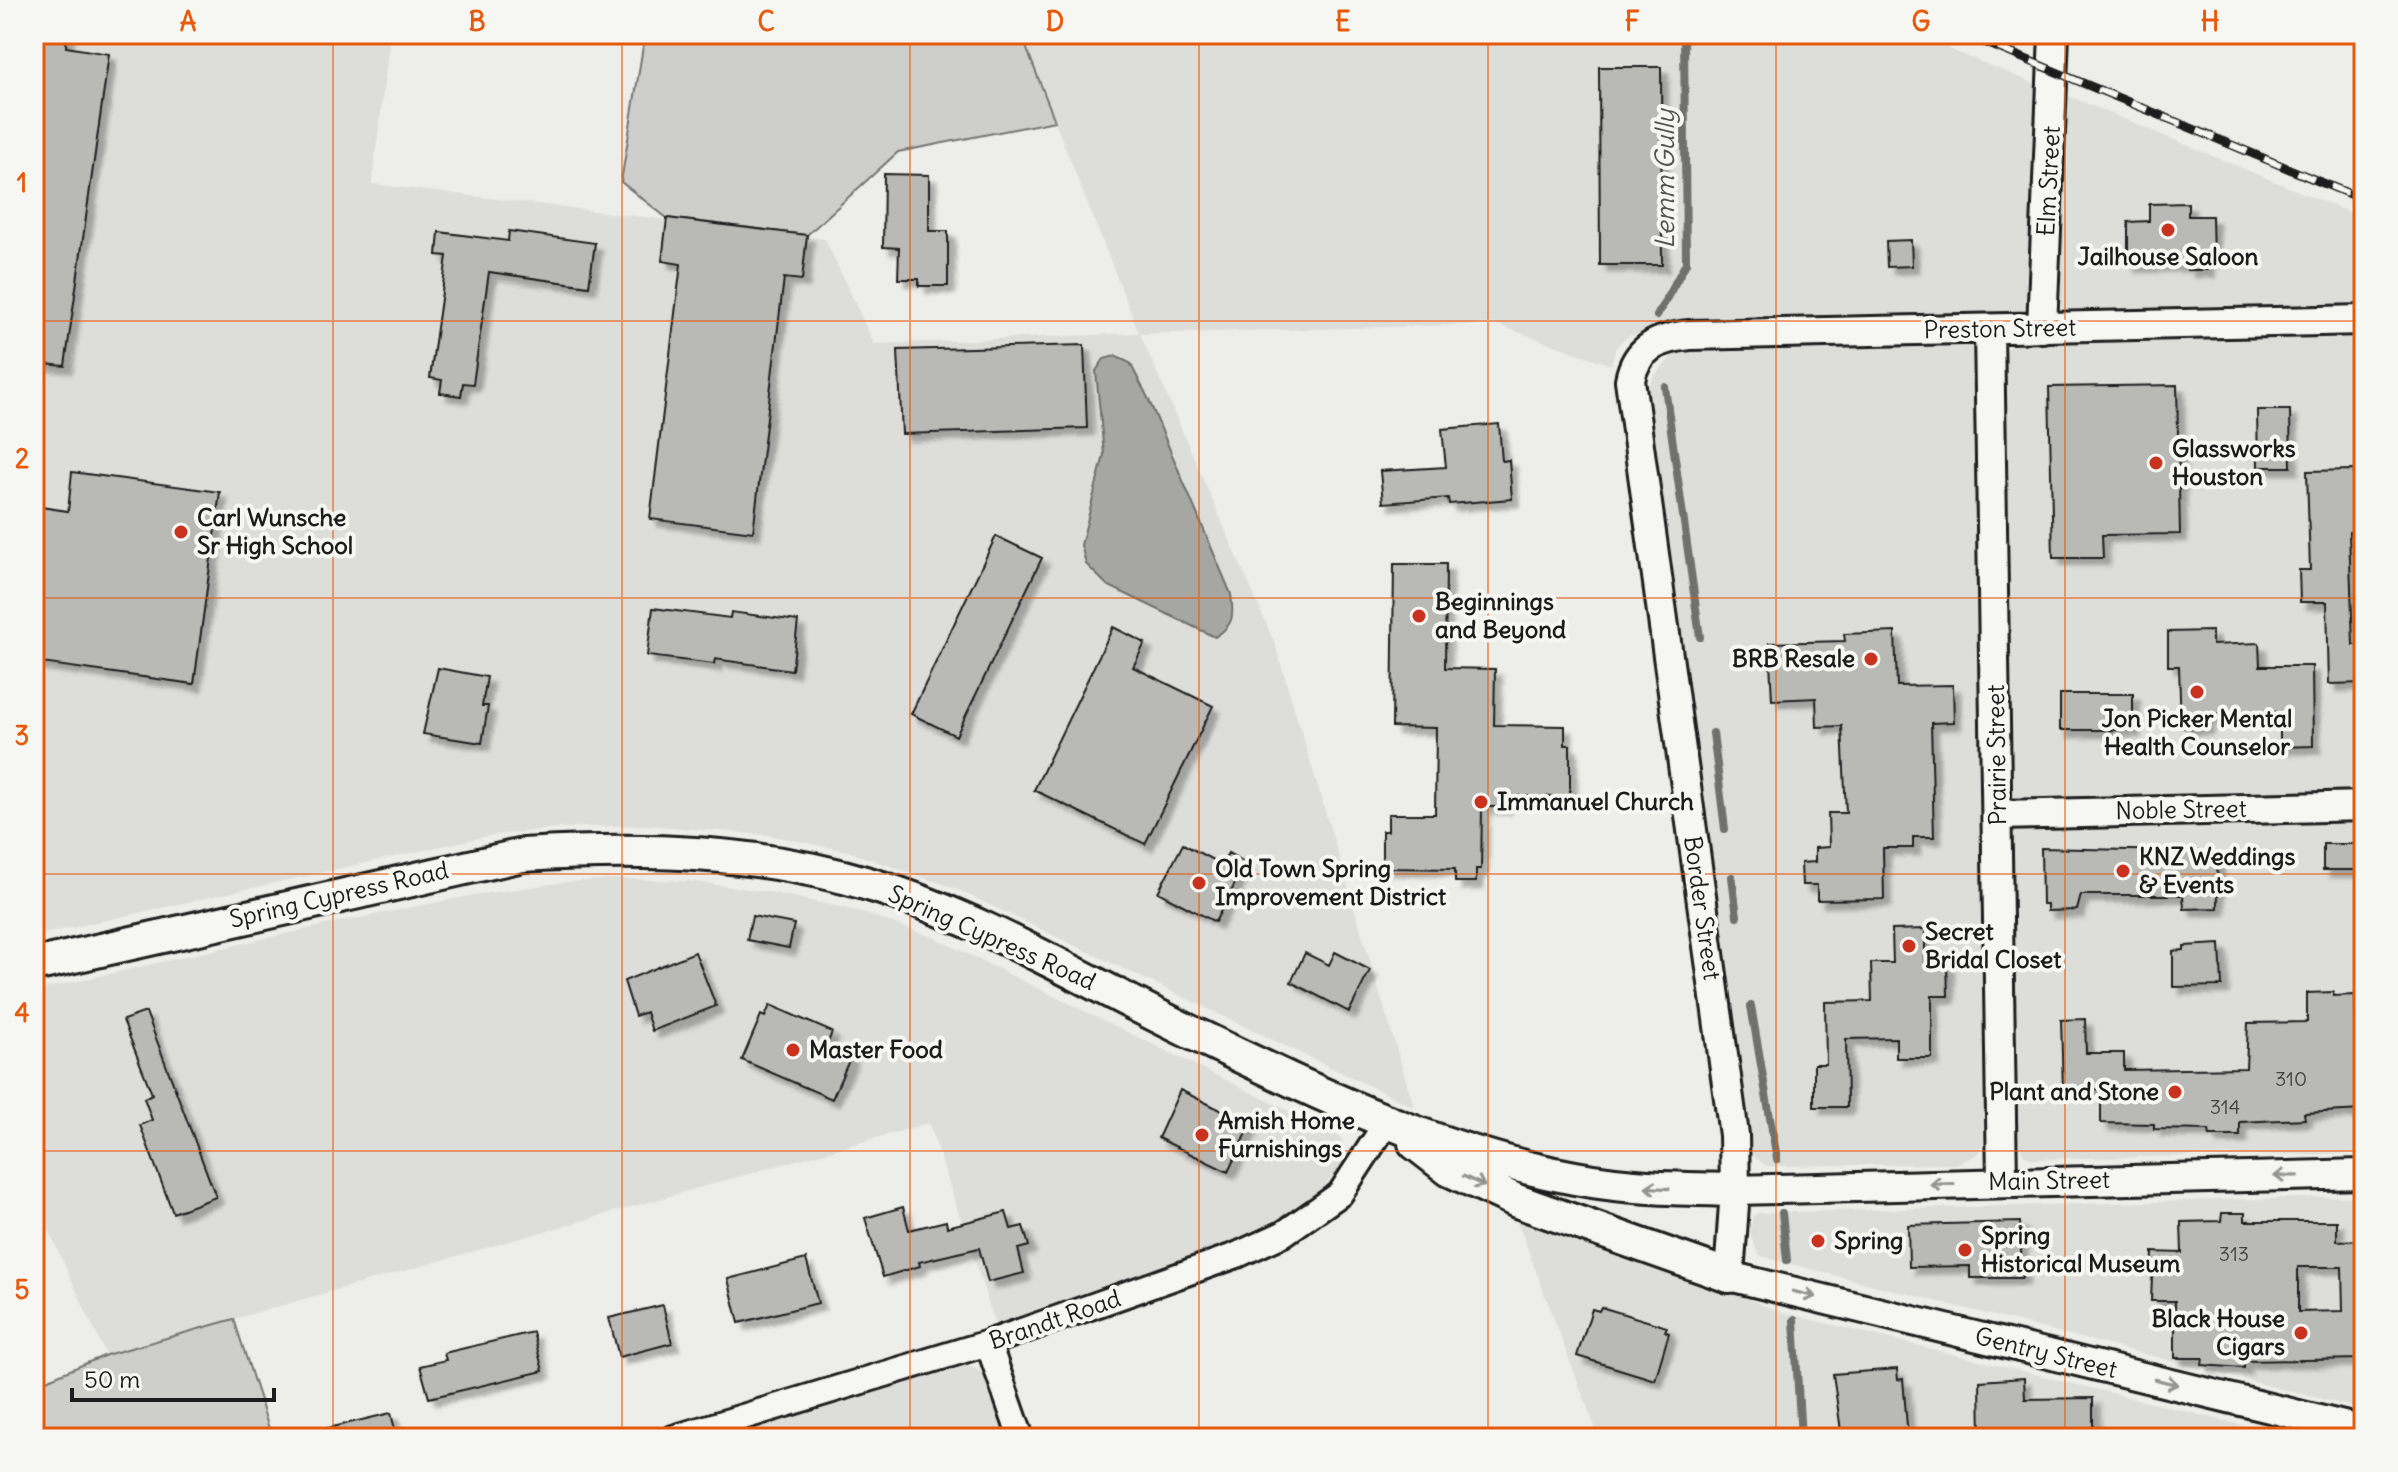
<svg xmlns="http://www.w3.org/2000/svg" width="2398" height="1472" font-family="Delius,sans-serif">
<defs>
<filter id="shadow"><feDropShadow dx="7" dy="7" stdDeviation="2" flood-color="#0004"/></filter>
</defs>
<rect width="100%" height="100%" fill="#edede9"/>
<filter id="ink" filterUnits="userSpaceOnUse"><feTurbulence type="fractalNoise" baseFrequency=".0125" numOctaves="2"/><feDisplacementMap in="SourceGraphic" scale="16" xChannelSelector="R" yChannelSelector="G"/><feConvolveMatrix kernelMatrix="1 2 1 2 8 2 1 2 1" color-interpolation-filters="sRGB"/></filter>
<g filter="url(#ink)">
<path fill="#ddddda" d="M 34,34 L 390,34 L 372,184 L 825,239 L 874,344 L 1139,333 L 1020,34 L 1911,34 L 2041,86 L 2031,295 L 2025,309 L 2017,315 L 1671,326 L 1628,336 L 1616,347 L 1611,365 L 1496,324 L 1140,334 L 1275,644 L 1414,1107 L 954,888 L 847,851 L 768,835 L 645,825 L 557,828 L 488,836 L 34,936 Z
M 2066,95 L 2358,216 L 2361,309 L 2079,315 L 2062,308 L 2058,300 Z
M 2329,334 L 2364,335 L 2364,793 L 2026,801 L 2014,798 L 2011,787 L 2004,352 L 2015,340 Z
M 1967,342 L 1974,345 L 1977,353 L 1980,666 L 1986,776 L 1987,1029 L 1983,1144 L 1977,1154 L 1958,1164 L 1766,1166 L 1751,1154 L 1645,408 L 1647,391 L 1653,377 L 1676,352 L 1693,346 Z
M 2364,818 L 2364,1153 L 2033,1159 L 2024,1155 L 2018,1143 L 2012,888 L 2011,839 L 2018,825 Z
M 620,879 L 688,881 L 770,892 L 858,911 L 935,938 L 1328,1130 L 1341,1138 L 1345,1147 L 1341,1168 L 1318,1193 L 1266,1228 L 1226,1246 L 996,1326 L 929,1123 L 106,1355 L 34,1198 L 34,991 L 338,922 L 474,895 L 565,882 Z
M 2364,1196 L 2364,1410 L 1779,1261 L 1759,1255 L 1750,1234 L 1753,1216 L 1759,1213 Z
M 1511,1205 L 1596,1243 L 1784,1313 L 2295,1438 L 1599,1438 Z
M 968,1365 L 985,1374 L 1006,1438 L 718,1438 Z"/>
<path fill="#cececb" stroke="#757574" stroke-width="2" d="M 645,34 L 1021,34 L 1055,121 L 898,152 L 807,235 L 667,218 L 621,182 Z
M 234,1319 L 272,1438 L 34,1438 L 34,1385 L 106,1355 Z"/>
<path fill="#a6a6a3" stroke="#6f6f6d" stroke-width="2" d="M 1115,356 L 1130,363 L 1148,398 L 1231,594 C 1234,616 1234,625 1215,637 L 1107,585 L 1086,564 L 1081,545 L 1104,455 L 1096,371 L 1104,359 Z"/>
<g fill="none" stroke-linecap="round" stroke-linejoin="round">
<path stroke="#6f6f6d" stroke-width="8" d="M 1657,316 L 1686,263 L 1684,34
M 1665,387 L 1700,637
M 1713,733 L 1725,829
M 1732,877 L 1737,916
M 1751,1006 L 1777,1159
M 1782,1213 L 1787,1260
M 1794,1320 L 1801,1438"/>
</g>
<path fill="#b9b9b6" stroke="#1c1c1c" stroke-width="2" fill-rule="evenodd" filter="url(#shadow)" d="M 34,34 L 67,34 L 66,47 L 109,54 L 65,366 L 34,363 Z
M 1599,67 L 1661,67 L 1662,265 L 1600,265 Z
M 884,174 L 929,175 L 929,231 L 948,231 L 948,286 L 919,286 L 919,279 L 898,279 L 899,248 L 883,247 Z
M 2188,203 L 2188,216 L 2212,216 L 2213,259 L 2207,259 L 2208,270 L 2187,270 L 2187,264 L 2128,265 L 2128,222 L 2149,221 L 2149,204 Z
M 667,218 L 807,235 L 802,280 L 784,278 L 753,532 L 650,519 L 681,264 L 662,261 Z
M 509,231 L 595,243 L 589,286 L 489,272 L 473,384 L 463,383 L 461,396 L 440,393 L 442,380 L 430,378 L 447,256 L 437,255 L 439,232 L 508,241 Z
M 1911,240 L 1912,266 L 1887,267 L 1886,241 Z
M 1084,345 L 1087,428 L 902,434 L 898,350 Z
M 2177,385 L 2180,534 L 2102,535 L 2103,558 L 2053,558 L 2049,387 Z
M 2257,410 L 2290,410 L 2291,467 L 2258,467 Z
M 1499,424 L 1502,461 L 1509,460 L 1512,499 L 1449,504 L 1448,498 L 1383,503 L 1380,471 L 1446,467 L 1442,429 Z
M 2354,470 L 2354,482 L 2358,483 L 2359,518 L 2355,518 L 2355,532 L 2349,532 L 2353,645 L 2364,645 L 2364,683 L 2329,684 L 2327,602 L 2300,602 L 2299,570 L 2310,570 L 2307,471 Z
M 72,472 L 220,492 L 194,684 L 34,662 L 34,506 L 68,511 Z
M 996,536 L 1042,558 L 956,736 L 911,714 Z
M 1394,564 L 1446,564 L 1445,668 L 1495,669 L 1494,725 L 1565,726 L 1565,745 L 1570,745 L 1570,797 L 1503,796 L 1504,807 L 1482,807 L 1481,869 L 1476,869 L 1476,882 L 1455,882 L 1455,869 L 1386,868 L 1387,863 L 1382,862 L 1382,831 L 1388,831 L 1388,814 L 1435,814 L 1436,728 L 1392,727 Z
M 653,608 L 730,618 L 731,612 L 798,621 L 792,670 L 715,659 L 714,664 L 647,656 Z
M 1113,627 L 1145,643 L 1133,667 L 1213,706 L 1145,844 L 1034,790 Z
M 2212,631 L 2212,645 L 2259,643 L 2260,666 L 2312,666 L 2313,746 L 2280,747 L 2280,712 L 2214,714 L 2214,717 L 2206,718 L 2207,727 L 2181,728 L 2179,666 L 2168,666 L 2168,632 Z
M 1895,632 L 1897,686 L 1953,685 L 1954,722 L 1931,723 L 1934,837 L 1913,837 L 1913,848 L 1883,848 L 1884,899 L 1817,900 L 1817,885 L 1802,885 L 1801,863 L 1815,862 L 1815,848 L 1829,847 L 1828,813 L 1846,813 L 1842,726 L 1817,727 L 1816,698 L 1772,700 L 1769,643 L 1845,641 L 1844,634 Z
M 438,668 L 487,677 L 482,706 L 488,706 L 482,743 L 423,734 Z
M 2060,694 L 2133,694 L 2133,730 L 2060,730 Z
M 1183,844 L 1222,865 L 1228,853 L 1246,863 L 1215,922 L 1158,892 Z
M 2323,844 L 2364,844 L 2364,870 L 2323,870 Z
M 2041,848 L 2217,852 L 2218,908 L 2184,909 L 2183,895 L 2081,895 L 2077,910 L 2047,911 L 2047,904 L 2042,904 Z
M 752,916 L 794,924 L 789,948 L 747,940 Z
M 1925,929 L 1925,964 L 1947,964 L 1948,996 L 1932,996 L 1932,1058 L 1896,1058 L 1896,1038 L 1846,1039 L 1847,1107 L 1814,1107 L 1814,1064 L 1826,1064 L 1825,1002 L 1872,1001 L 1871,963 L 1893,963 L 1892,930 Z
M 2220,944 L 2222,986 L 2173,987 L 2173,951 L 2184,950 L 2184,946 Z
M 695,952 L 716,1006 L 652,1031 L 646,1012 L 635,1016 L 624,981 Z
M 1335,952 L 1370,970 L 1349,1012 L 1291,982 L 1305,953 L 1329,965 Z
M 2333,992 L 2333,996 L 2355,995 L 2356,1021 L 2364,1021 L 2364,1110 L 2304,1113 L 2305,1119 L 2240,1122 L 2240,1136 L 2210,1136 L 2209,1130 L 2154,1129 L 2154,1124 L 2101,1123 L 2101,1089 L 2063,1090 L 2061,1020 L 2085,1019 L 2086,1053 L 2124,1053 L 2124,1070 L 2246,1068 L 2248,1023 L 2307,1022 L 2307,993 Z
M 770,1005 L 832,1032 L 827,1045 L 851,1056 L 832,1099 L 742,1060 L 761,1015 L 765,1017 Z
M 146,1012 L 216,1197 L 173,1213 L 140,1125 L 152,1120 L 144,1098 L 152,1094 L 123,1020 Z
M 1180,1090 L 1251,1125 L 1228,1172 L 1158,1138 Z
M 903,1207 L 909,1230 L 946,1221 L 947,1227 L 1006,1212 L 1011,1229 L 1023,1226 L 1029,1246 L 1018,1249 L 1024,1273 L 988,1282 L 979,1248 L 919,1262 L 920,1266 L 883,1277 L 865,1218 Z
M 2222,1213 L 2245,1213 L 2245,1221 L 2337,1221 L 2337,1241 L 2364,1240 L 2364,1359 L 2244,1361 L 2244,1368 L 2202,1365 L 2203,1358 L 2175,1358 L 2175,1301 L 2151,1301 L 2153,1252 L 2182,1253 L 2181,1222 L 2221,1221 ZM 2298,1267 L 2342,1267 L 2343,1311 L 2298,1312 Z
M 2020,1222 L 2022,1278 L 1970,1278 L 1970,1266 L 1909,1267 L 1908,1225 Z
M 806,1259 L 818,1303 L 739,1323 L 728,1279 Z
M 663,1305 L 672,1343 L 619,1357 L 609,1318 Z
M 1601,1307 L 1667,1327 L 1665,1331 L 1669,1333 L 1655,1380 L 1577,1356 L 1592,1309 L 1599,1311 Z
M 533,1332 L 543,1371 L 429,1398 L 420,1366 L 446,1360 L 444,1353 Z
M 1897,1369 L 1898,1380 L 1903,1379 L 1908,1438 L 1842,1438 L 1833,1374 Z
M 2024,1378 L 2025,1399 L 2093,1398 L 2093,1438 L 1981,1438 L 1980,1381 Z
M 391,1413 L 397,1438 L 321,1438 L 320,1430 Z"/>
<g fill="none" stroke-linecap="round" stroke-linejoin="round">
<g stroke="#1c1c1c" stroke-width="30">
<path id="minor" d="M 988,1343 L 1021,1438
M 673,1438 L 988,1343 L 1237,1255 L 1283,1234 L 1340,1194 L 1387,1122"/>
</g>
<g stroke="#1c1c1c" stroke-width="34">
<path id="tertiary" d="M 2364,320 L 1690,335 C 1659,338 1636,348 1630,380 L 1734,1135 L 1735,1190 L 1729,1276 L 2364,1431
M 2042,328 L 2054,34
M 1989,329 L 2002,1181
M 1999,815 L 2364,806
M 1735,1190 L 2364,1174"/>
</g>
<g stroke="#1c1c1c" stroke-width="38">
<path id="secondary" d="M 34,965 L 523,855 C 640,848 759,850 872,885 C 983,919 1083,980 1186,1030 C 1311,1090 1438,1153 1575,1178 C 1627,1188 1681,1189 1735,1190
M 1415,1143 L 1450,1170 L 1517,1201 L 1729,1276"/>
</g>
<use href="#minor" stroke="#f6f6f2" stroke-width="24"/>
<use href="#tertiary" stroke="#f6f6f2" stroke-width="28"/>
<use href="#secondary" stroke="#f6f6f2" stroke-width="32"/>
<g stroke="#1c1c1c" stroke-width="9">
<path id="rail" d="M 1965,34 L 2364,200"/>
</g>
<use href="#rail" stroke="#f6f6f2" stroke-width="6" stroke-dasharray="18" stroke-linecap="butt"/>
</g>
<defs><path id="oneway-shaft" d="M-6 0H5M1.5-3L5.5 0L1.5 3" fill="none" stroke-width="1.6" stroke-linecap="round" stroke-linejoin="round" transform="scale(2)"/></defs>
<g stroke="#949492">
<use href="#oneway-shaft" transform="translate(2286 1176) rotate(179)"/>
<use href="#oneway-shaft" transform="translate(1474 1181) rotate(25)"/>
<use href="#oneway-shaft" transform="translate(1942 1184) rotate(178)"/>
<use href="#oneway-shaft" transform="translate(1657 1188) rotate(-177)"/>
<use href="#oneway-shaft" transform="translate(1804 1294) rotate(14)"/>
<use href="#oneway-shaft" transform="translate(2166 1382) rotate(14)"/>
</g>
</g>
<path fill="none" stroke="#e8590c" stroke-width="2" stroke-opacity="0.55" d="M 333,34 L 333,1438M 622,34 L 622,1438M 910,34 L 910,1438M 1199,34 L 1199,1438M 1488,34 L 1488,1438M 1776,34 L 1776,1438M 2065,34 L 2065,1438M 34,321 L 2364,321M 34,598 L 2364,598M 34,874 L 2364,874M 34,1151 L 2364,1151"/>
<g fill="#c8321e" stroke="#f6f6f2" stroke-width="3">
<circle cx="2168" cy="230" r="8"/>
<circle cx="2156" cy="463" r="8"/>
<circle cx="181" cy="532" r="8"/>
<circle cx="1419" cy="616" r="8"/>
<circle cx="1871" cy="659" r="8"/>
<circle cx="2197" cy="692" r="8"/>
<circle cx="1481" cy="802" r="8"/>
<circle cx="2123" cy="871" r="8"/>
<circle cx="1199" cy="883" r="8"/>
<circle cx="1909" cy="946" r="8"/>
<circle cx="793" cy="1050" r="8"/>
<circle cx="2175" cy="1092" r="8"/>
<circle cx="1202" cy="1135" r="8"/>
<circle cx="1818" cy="1241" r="8"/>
<circle cx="1965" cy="1250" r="8"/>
<circle cx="2301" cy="1333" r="8"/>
</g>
<g text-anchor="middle" stroke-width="8" stroke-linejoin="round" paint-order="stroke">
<g font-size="20" fill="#434342">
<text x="2291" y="1086">310</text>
<text x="2225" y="1114">314</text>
<text x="2234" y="1261">313</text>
</g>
<g font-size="24" fill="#1c1c1c" stroke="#f6f6f2">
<text transform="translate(2049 181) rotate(-87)" y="8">Elm Street</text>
<text transform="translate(2000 329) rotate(-1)" y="8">Preston Street</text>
<text transform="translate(1997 755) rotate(-91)" y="8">Prairie Street</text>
<text transform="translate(2181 810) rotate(-1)" y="8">Noble Street</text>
<text transform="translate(339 895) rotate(-13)" y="8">Spring Cypress Road</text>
<text transform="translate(1702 908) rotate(82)" y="8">Border Street</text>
<text transform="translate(992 938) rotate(24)" y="8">Spring Cypress Road</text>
<text transform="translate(2049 1181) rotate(-1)" y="8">Main Street</text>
<text transform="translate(1055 1320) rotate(-19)" y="8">Brandt Road</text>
<text transform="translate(2046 1353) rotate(14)" y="8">Gentry Street</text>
</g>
<g font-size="24" font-weight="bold" fill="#1c1c1c" stroke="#f6f6f2" text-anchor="start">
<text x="2168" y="265" text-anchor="middle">Jailhouse Saloon</text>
<text x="2172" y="457">Glassworks<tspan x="2172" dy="28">Houston</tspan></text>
<text x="197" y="526">Carl Wunsche<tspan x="197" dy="28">Sr High School</tspan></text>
<text x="1435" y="610">Beginnings<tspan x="1435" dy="28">and Beyond</tspan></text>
<text x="1855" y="667" text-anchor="end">BRB Resale</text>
<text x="2197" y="727" text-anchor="middle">Jon Picker Mental<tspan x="2197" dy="28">Health Counselor</tspan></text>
<text x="1497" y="810">Immanuel Church</text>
<text x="2139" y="865">KNZ Weddings<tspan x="2139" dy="28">&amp; Events</tspan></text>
<text x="1215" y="877">Old Town Spring<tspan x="1215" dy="28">Improvement District</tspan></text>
<text x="1925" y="940">Secret<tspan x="1925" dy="28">Bridal Closet</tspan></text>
<text x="809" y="1058">Master Food</text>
<text x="2159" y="1100" text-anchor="end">Plant and Stone</text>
<text x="1218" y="1129">Amish Home<tspan x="1218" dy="28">Furnishings</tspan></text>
<text x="1981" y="1244">Spring<tspan x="1981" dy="28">Historical Museum</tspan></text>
<text x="1834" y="1249">Spring</text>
<text x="2285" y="1327" text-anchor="end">Black House<tspan x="2285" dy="28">Cigars</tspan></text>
</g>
<g font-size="26" font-style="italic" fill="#535352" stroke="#f6f6f2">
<text transform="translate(1665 179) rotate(-90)" y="9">Lemm Gully</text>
</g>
</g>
<rect width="2398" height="1472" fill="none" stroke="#f6f6f2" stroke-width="88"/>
<path d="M72 1388v12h202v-12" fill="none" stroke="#1c1c1c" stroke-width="4"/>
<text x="84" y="1388" font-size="24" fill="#1c1c1c" stroke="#f6f6f2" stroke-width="6" paint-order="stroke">50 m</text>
<rect x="44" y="44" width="2310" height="1384" fill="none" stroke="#e8590c" stroke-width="3"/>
<g font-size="26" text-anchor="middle" font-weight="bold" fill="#e8590c">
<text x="188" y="31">A</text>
<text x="477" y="31">B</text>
<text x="766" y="31">C</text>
<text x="1055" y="31">D</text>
<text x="1343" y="31">E</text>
<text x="1632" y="31">F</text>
<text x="1921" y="31">G</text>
<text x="2210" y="31">H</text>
<text x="22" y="192">1</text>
<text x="22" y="468">2</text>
<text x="22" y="745">3</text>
<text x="22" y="1022">4</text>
<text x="22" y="1299">5</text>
</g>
</svg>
